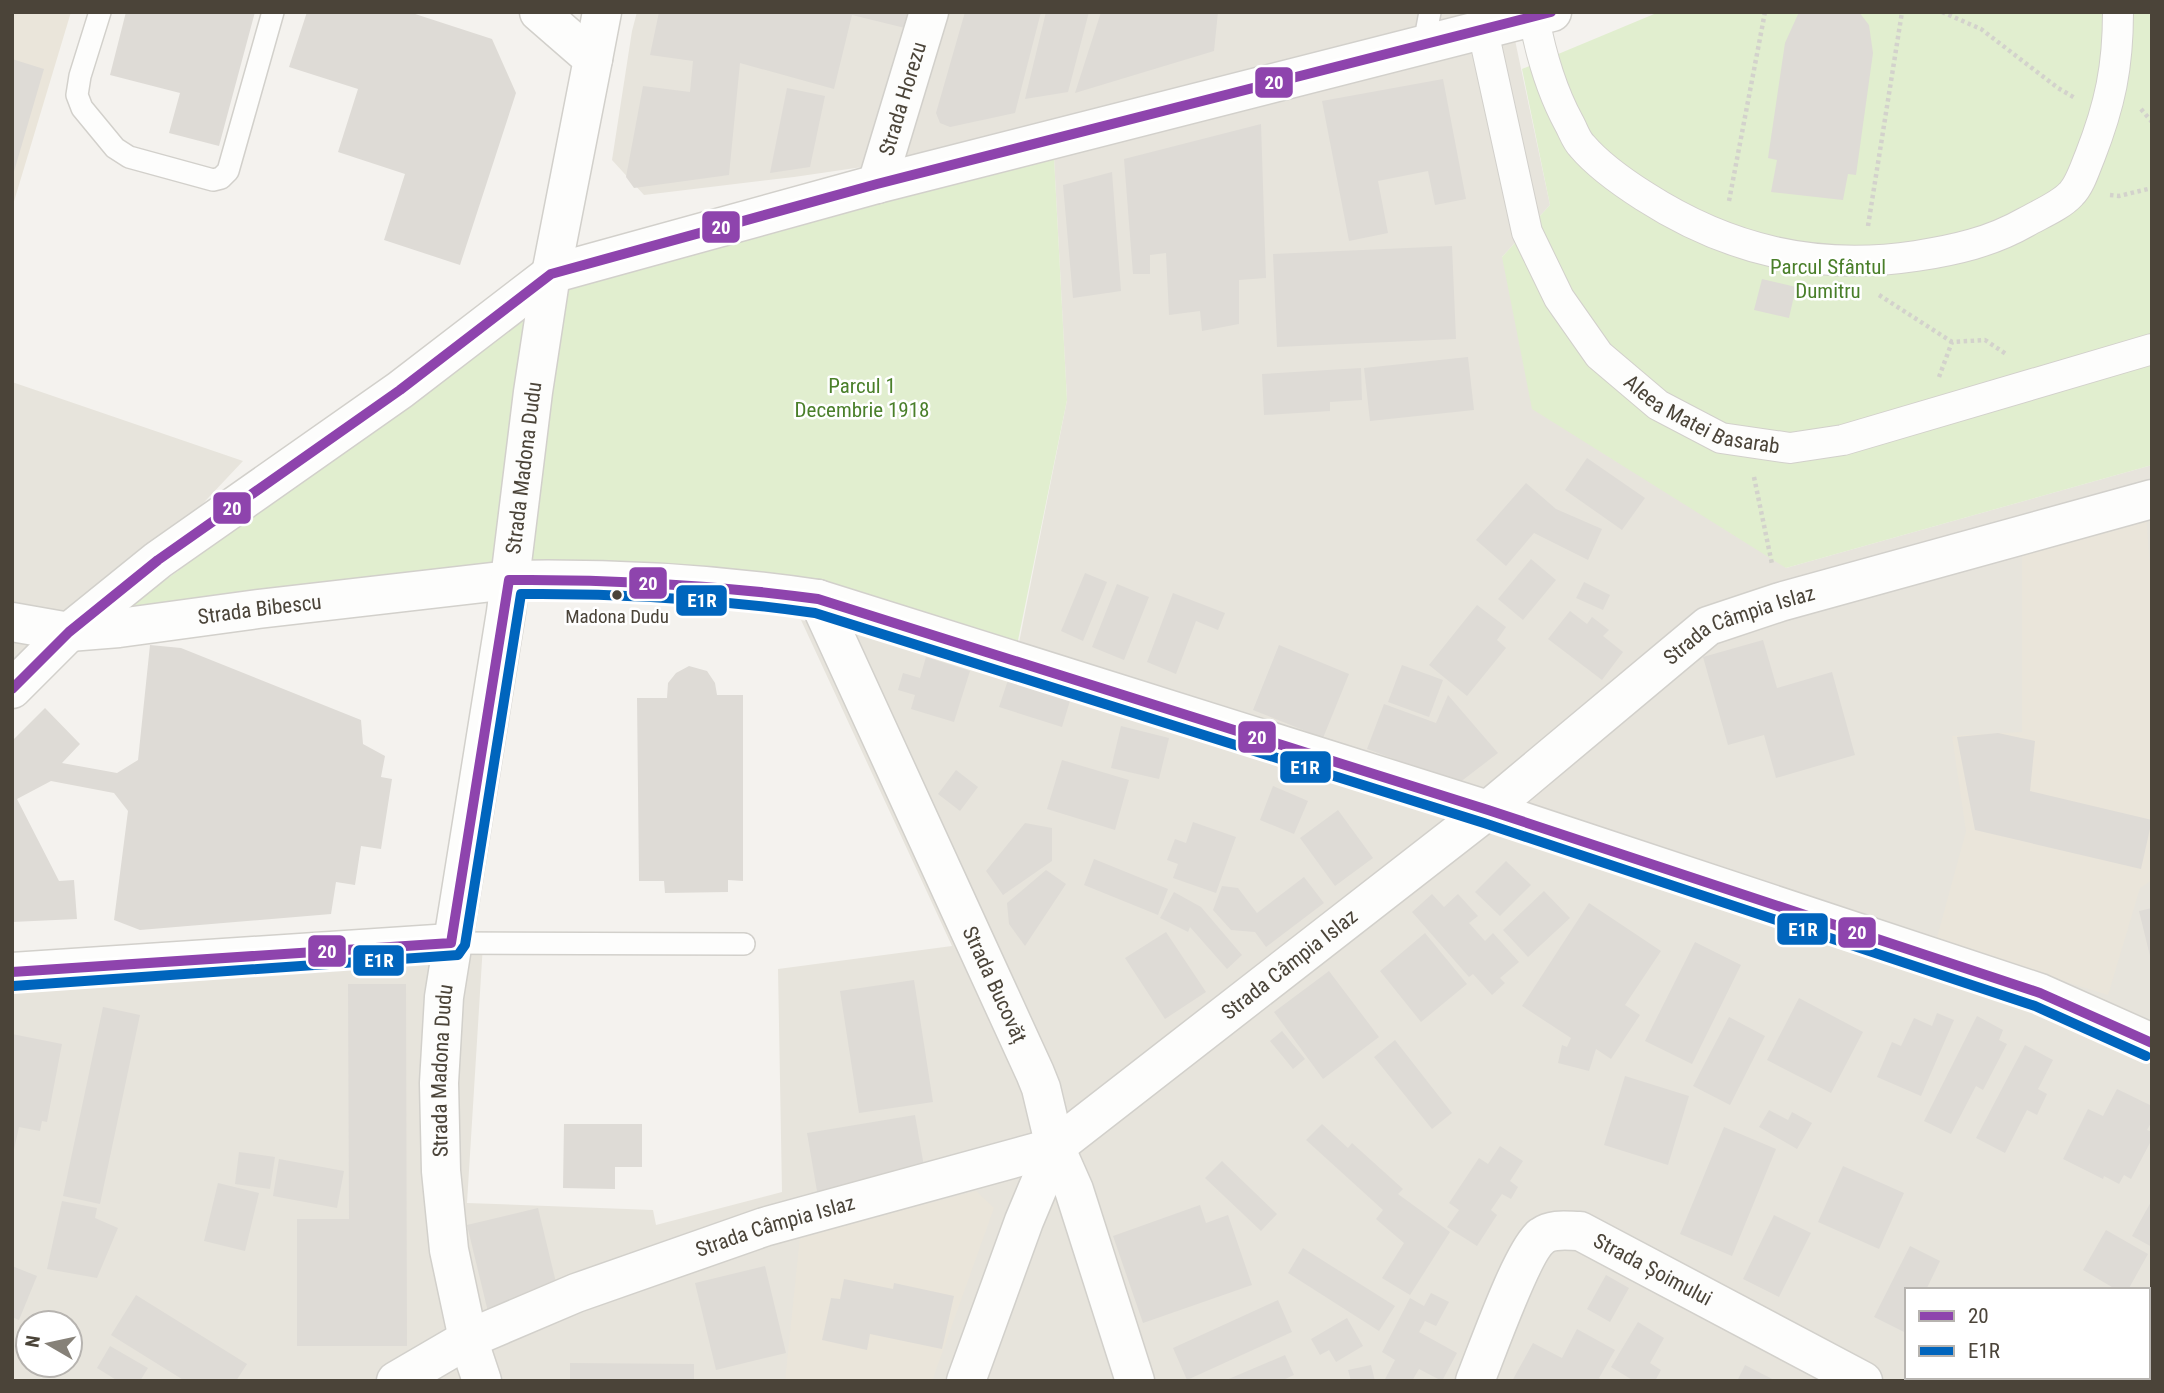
<svg xmlns="http://www.w3.org/2000/svg" width="2164" height="1393" font-family="'Roboto Condensed',sans-serif">
<rect width="100%" height="100%" fill="#f4f2ee"/>
<path fill="#e7e4dc" fill-rule="evenodd" d="M 637,12 L 1509,12 L 1550,205 L 1502,257 L 1786,568 L 2152,465 L 2152,1381 L 12,1381 L 12,961 L 483,944 L 467,1203 L 653,1210 L 656,1225 L 782,1192 L 778,969 L 952,946 L 801,620 L 1014,668 L 1067,400 L 1053,139 L 794,177 L 644,195 L 612,160 L 632,31 ZM 1907,1290 L 2148,1290 L 2148,1377 L 1907,1377 ZM 28,1323 L 70,1323 L 70,1365 L 28,1365 Z
M 12,382 L 243,461 L 12,706 Z"/>
<path fill="#eae5da" d="M 12,12 L 71,12 L 12,208 Z
M 2146,516 L 2152,590 L 2152,880 L 2140,888 L 2108,995 L 1936,941 L 1966,831 L 1952,736 L 2022,732 L 2022,555 Z
M 976,1191 L 994,1208 L 932,1381 L 785,1381 L 800,1237 Z"/>
<path fill="#e1eecf" d="M 1659,12 L 2152,12 L 2152,465 L 1786,568 L 1532,409 L 1502,257 L 1550,205 L 1522,69 Z
M 1053,139 L 1067,400 L 1014,660 L 750,585 L 104,624 L 178,571 L 400,390 L 551,274 Z"/>
<path fill="#dedbd6" d="M 126,12 L 255,12 L 219,146 L 169,133 L 180,93 L 110,75 Z
M 307,12 L 409,12 L 492,39 L 516,93 L 460,265 L 384,240 L 405,174 L 338,152 L 358,89 L 289,67 Z
M 659,12 L 909,12 L 905,28 L 852,15 L 834,89 L 740,63 L 729,175 L 634,188 L 626,177 L 643,86 L 690,92 L 693,61 L 650,55 Z
M 965,12 L 1041,12 L 1015,113 L 950,127 L 940,123 L 936,113 Z
M 1046,12 L 1089,12 L 1068,92 L 1025,99 Z
M 1101,12 L 1218,12 L 1214,51 L 1075,93 Z
M 1799,12 L 1859,12 L 1869,25 L 1873,53 L 1856,175 L 1848,174 L 1843,200 L 1771,192 L 1777,160 L 1768,158 L 1785,43 Z
M 12,59 L 44,69 L 13,175 L 12,175 Z
M 1443,79 L 1466,199 L 1435,205 L 1428,171 L 1378,181 L 1388,233 L 1349,241 L 1322,101 Z
M 787,88 L 825,96 L 810,167 L 770,173 Z
M 1261,124 L 1266,278 L 1239,280 L 1239,324 L 1202,331 L 1200,311 L 1169,315 L 1166,253 L 1150,255 L 1150,274 L 1133,274 L 1124,159 Z
M 1112,172 L 1121,291 L 1073,298 L 1063,185 Z
M 1452,246 L 1456,339 L 1277,347 L 1273,254 Z
M 1762,279 L 1796,287 L 1789,318 L 1754,310 Z
M 1468,357 L 1474,410 L 1370,421 L 1364,368 Z
M 1361,368 L 1362,400 L 1330,402 L 1330,411 L 1264,415 L 1262,374 Z
M 1587,458 L 1645,498 L 1622,530 L 1565,490 Z
M 1526,483 L 1556,509 L 1602,529 L 1588,560 L 1534,533 L 1506,566 L 1476,540 Z
M 1531,559 L 1556,580 L 1523,620 L 1498,599 Z
M 1085,573 L 1107,582 L 1083,641 L 1061,631 Z
M 1584,582 L 1610,595 L 1603,610 L 1576,598 Z
M 1117,584 L 1149,597 L 1124,660 L 1092,647 Z
M 1173,593 L 1225,613 L 1218,630 L 1196,621 L 1176,674 L 1147,662 Z
M 1477,605 L 1506,627 L 1497,640 L 1506,648 L 1467,696 L 1429,665 Z
M 1570,611 L 1587,624 L 1592,617 L 1609,630 L 1603,636 L 1623,652 L 1602,680 L 1548,639 Z
M 1763,640 L 1777,688 L 1832,672 L 1855,755 L 1776,778 L 1764,735 L 1728,745 L 1703,657 Z
M 150,645 L 181,648 L 361,720 L 363,744 L 385,756 L 381,777 L 392,779 L 381,849 L 361,846 L 355,885 L 336,882 L 331,914 L 140,930 L 114,920 L 128,811 L 114,793 L 51,781 L 17,799 L 59,881 L 74,880 L 77,919 L 12,922 L 12,741 L 45,708 L 80,744 L 62,763 L 117,773 L 138,760 Z
M 1279,645 L 1349,674 L 1323,738 L 1253,710 Z
M 926,657 L 970,671 L 954,722 L 911,709 L 915,695 L 898,690 L 903,673 L 920,678 Z
M 1402,665 L 1443,680 L 1429,717 L 1388,702 Z
M 689,666 L 707,671 L 715,683 L 717,695 L 743,695 L 743,881 L 728,880 L 728,892 L 665,893 L 664,881 L 639,881 L 637,698 L 667,698 L 668,683 L 676,673 Z
M 1011,671 L 1073,691 L 1062,727 L 999,707 Z
M 1448,695 L 1498,753 L 1459,783 L 1367,749 L 1384,704 L 1436,723 Z
M 1121,726 L 1169,738 L 1159,779 L 1111,768 Z
M 1998,733 L 2035,741 L 2030,791 L 2152,820 L 2141,869 L 1975,830 L 1957,737 Z
M 1062,760 L 1129,780 L 1115,830 L 1047,809 Z
M 956,770 L 978,787 L 960,811 L 938,794 Z
M 1273,786 L 1308,801 L 1294,834 L 1260,820 Z
M 1338,810 L 1373,858 L 1335,886 L 1300,838 Z
M 1193,822 L 1236,837 L 1216,893 L 1173,878 L 1178,864 L 1167,860 L 1175,839 L 1186,843 Z
M 1025,823 L 1052,828 L 1052,861 L 1003,895 L 986,871 Z
M 1094,859 L 1168,889 L 1158,915 L 1084,885 Z
M 1506,861 L 1531,885 L 1500,916 L 1475,892 Z
M 1046,870 L 1066,884 L 1025,946 L 1009,924 L 1007,903 Z
M 1304,877 L 1324,903 L 1266,947 L 1255,932 L 1231,930 L 1213,910 L 1222,886 L 1238,888 L 1257,913 Z
M 1544,891 L 1570,918 L 1528,957 L 1503,930 Z
M 1174,892 L 1201,907 L 1242,955 L 1227,969 L 1190,927 L 1188,932 L 1160,918 Z
M 1432,894 L 1444,907 L 1458,894 L 1478,916 L 1469,923 L 1485,941 L 1493,933 L 1519,962 L 1500,978 L 1505,983 L 1492,995 L 1473,974 L 1469,977 L 1412,912 Z
M 1589,903 L 1661,951 L 1625,1005 L 1640,1015 L 1611,1059 L 1596,1049 L 1589,1071 L 1558,1063 L 1562,1045 L 1567,1047 L 1571,1038 L 1522,1006 Z
M 2152,908 L 2152,960 L 2151,960 L 2139,911 Z
M 1166,932 L 1206,992 L 1165,1019 L 1125,958 Z
M 1425,933 L 1467,984 L 1421,1022 L 1380,971 Z
M 1695,942 L 1741,965 L 1692,1064 L 1645,1041 Z
M 1329,971 L 1379,1037 L 1323,1079 L 1274,1012 Z
M 914,980 L 933,1102 L 859,1113 L 840,991 Z
M 348,984 L 406,984 L 407,1346 L 297,1346 L 297,1219 L 349,1219 Z
M 1799,998 L 1863,1032 L 1831,1093 L 1767,1060 Z
M 103,1007 L 140,1015 L 100,1204 L 63,1196 Z
M 1937,1013 L 1954,1020 L 1921,1096 L 1877,1077 L 1892,1042 L 1901,1046 L 1914,1018 L 1932,1026 Z
M 1977,1016 L 2003,1030 L 1999,1040 L 2007,1044 L 1983,1090 L 1976,1086 L 1951,1134 L 1924,1121 Z
M 1729,1017 L 1765,1036 L 1730,1105 L 1693,1086 Z
M 1282,1031 L 1305,1059 L 1293,1069 L 1270,1041 Z
M 12,1034 L 62,1044 L 47,1122 L 42,1121 L 40,1131 L 19,1127 L 13,1154 Z
M 1395,1040 L 1452,1113 L 1432,1129 L 1374,1057 Z
M 2025,1045 L 2053,1060 L 2038,1089 L 2047,1094 L 2037,1115 L 2027,1110 L 2005,1153 L 1976,1138 Z
M 1625,1076 L 1689,1096 L 1668,1165 L 1604,1145 Z
M 2117,1089 L 2152,1106 L 2152,1121 L 2147,1130 L 2152,1132 L 2152,1139 L 2131,1179 L 2124,1175 L 2119,1184 L 2104,1176 L 2103,1179 L 2063,1159 L 2088,1109 L 2103,1116 Z
M 1769,1110 L 1788,1120 L 1792,1112 L 1812,1123 L 1797,1149 L 1759,1127 Z
M 915,1115 L 926,1178 L 818,1197 L 807,1133 Z
M 564,1124 L 642,1124 L 642,1167 L 615,1167 L 615,1189 L 563,1188 Z
M 1322,1124 L 1348,1148 L 1352,1143 L 1403,1189 L 1398,1194 L 1450,1232 L 1410,1295 L 1382,1278 L 1404,1243 L 1376,1219 L 1383,1210 L 1306,1140 Z
M 1724,1127 L 1776,1149 L 1732,1256 L 1680,1234 Z
M 1500,1146 L 1523,1161 L 1510,1181 L 1518,1187 L 1511,1199 L 1502,1194 L 1491,1210 L 1497,1215 L 1477,1246 L 1447,1227 L 1459,1210 L 1449,1203 L 1479,1158 L 1488,1164 Z
M 239,1152 L 275,1157 L 270,1189 L 235,1184 Z
M 279,1159 L 344,1171 L 337,1208 L 273,1196 Z
M 1222,1161 L 1277,1214 L 1261,1231 L 1205,1178 Z
M 1843,1166 L 1904,1193 L 1879,1249 L 1818,1222 Z
M 218,1183 L 259,1193 L 245,1251 L 204,1241 Z
M 2152,1200 L 2152,1247 L 2132,1236 Z
M 62,1201 L 97,1208 L 95,1218 L 118,1228 L 97,1278 L 47,1269 Z
M 1200,1205 L 1206,1223 L 1228,1215 L 1252,1285 L 1143,1323 L 1113,1236 Z
M 538,1208 L 560,1299 L 489,1316 L 467,1225 Z
M 1774,1215 L 1811,1233 L 1779,1297 L 1743,1279 Z
M 2106,1230 L 2148,1254 L 2128,1290 L 2117,1290 L 2083,1270 Z
M 1910,1246 L 1940,1261 L 1926,1290 L 1907,1290 L 1907,1328 L 1904,1332 L 1874,1317 Z
M 1303,1248 L 1395,1306 L 1379,1331 L 1288,1273 Z
M 12,1266 L 37,1276 L 19,1320 L 12,1317 Z
M 765,1266 L 786,1353 L 716,1370 L 695,1283 Z
M 1606,1275 L 1629,1288 L 1610,1322 L 1587,1309 Z
M 844,1279 L 893,1289 L 894,1283 L 954,1296 L 942,1349 L 870,1334 L 867,1350 L 822,1340 L 831,1298 L 840,1299 Z
M 1431,1293 L 1449,1302 L 1436,1326 L 1425,1321 L 1419,1332 L 1457,1353 L 1442,1381 L 1419,1369 L 1412,1381 L 1384,1381 L 1395,1360 L 1382,1352 L 1410,1298 L 1424,1306 Z
M 136,1295 L 247,1364 L 236,1381 L 185,1381 L 111,1335 Z
M 1278,1300 L 1292,1332 L 1187,1380 L 1173,1348 Z
M 1347,1318 L 1363,1346 L 1336,1362 L 1329,1350 L 1320,1355 L 1311,1339 Z
M 1638,1322 L 1664,1338 L 1650,1363 L 1661,1370 L 1655,1381 L 1634,1381 L 1611,1367 Z
M 1577,1329 L 1615,1350 L 1599,1378 L 1604,1381 L 1512,1381 L 1533,1343 L 1562,1358 Z
M 2152,1342 L 2152,1381 L 2126,1381 L 2128,1377 L 2148,1377 L 2148,1348 Z
M 110,1346 L 148,1368 L 140,1381 L 118,1381 L 97,1368 Z
M 1285,1355 L 1294,1375 L 1281,1381 L 1224,1381 Z
M 570,1363 L 694,1364 L 694,1381 L 570,1381 Z
M 1371,1365 L 1375,1381 L 1351,1381 L 1348,1370 Z
M 1745,1365 L 1776,1381 L 1737,1381 Z"/>
<g fill="none" stroke-linecap="round" stroke-linejoin="round">
<g stroke="#d2d0cb" stroke-width="24">
<path id="service" d="M 100,12 L 80,76 L 77,95 L 82,108 L 115,148 L 129,157 L 213,180 L 221,178 L 228,171 L 273,12
M 1424,44 L 1430,12
M 451,943 L 744,944"/>
</g>
<g stroke="#d2d0cb" stroke-width="32">
<g id="pedestrian">
<path d="M 1534,18 C 1541,55 1551,90 1569,123 C 1573,130 1576,140 1582,146 C 1599,166 1622,182 1644,196 C 1728,250 1816,271 1916,256 C 1955,250 1991,242 2026,222 C 2040,214 2060,206 2071,194 C 2080,185 2085,168 2090,156 C 2110,105 2118,67 2118,12"/>
<path id="s1" d="M 1483,31 L 1527,232 L 1559,298 L 1599,355 L 1658,405 L 1721,438 L 1790,448 L 1843,440 L 2152,349"/>
</g>
</g>
<g stroke="#d2d0cb" stroke-width="41">
<g id="minor">
<path d="M 593,59 L 602,12"/>
<path id="s2" d="M 877,184 L 929,12"/>
<path id="s3" d="M 69,632 L 119,628 L 258,609 L 509,580"/>
<path d="M 1055,1147 L 1074,1190 L 1135,1381"/>
<path id="s4" d="M 1475,1381 C 1486,1354 1523,1249 1542,1236 C 1553,1228 1568,1231 1580,1231 L 1863,1381"/>
</g>
</g>
<g stroke="#d2d0cb" stroke-width="41">
<g id="tertiary">
<path d="M 509,580 C 612,578 716,584 818,599 L 1488,810 L 2040,993 L 2152,1043"/>
<path id="s5" d="M 818,599 L 1035,1073 L 1041,1088 L 1055,1147 L 1024,1221 L 966,1381"/>
<path d="M 12,622 L 69,632"/>
<path d="M 12,689 L 69,632 L 158,560 L 400,390 L 551,274 L 877,184 L 1552,12"/>
<path d="M 12,972 L 451,943"/>
<path id="s6" d="M 396,1381 L 468,1339 L 576,1293 L 764,1227 L 1055,1147 L 1488,810 L 1708,626 L 1780,602 L 2152,499"/>
<path id="s7" d="M 482,1381 L 468,1339 L 449,1250 L 441,1171 L 439,1083 L 444,997 L 506,612 L 533,392 L 551,274 L 593,59 L 539,12"/>
</g>
</g>
<path stroke="#d3d2cc" stroke-width="4.5" stroke-dasharray="3.5 3.5" stroke-linecap="butt" d="M 1942,12 L 1981,29 L 2058,88 L 2075,98
M 2141,109 L 2152,122
M 2110,195 L 2119,196 L 2152,188
M 1729,201 L 1765,12
M 1868,226 L 1902,12
M 1879,295 L 1952,342
M 1939,377 L 1952,342 L 1985,340 L 2006,354
M 1754,477 L 1772,564"/>
<use href="#service" stroke="#fdfdfc" stroke-width="21"/>
<use href="#pedestrian" stroke="#fdfdfc" stroke-width="30"/>
<use href="#minor" stroke="#fdfdfc" stroke-width="38"/>
<use href="#tertiary" stroke="#fdfdfc" stroke-width="38"/>
<g stroke="#fff" stroke-width="16">
<path id="bus-1" d="M 12,689 L 69,632 L 158,560 L 400,390 L 551,274 L 877,184 L 1551,12
M 12,972 L 451,943 L 509,580 C 613,579 715,585 818,599 L 1488,810 L 2040,993 L 2152,1043"/>
</g>
<g stroke="#fff" stroke-width="16">
<path id="bus-2" d="M 13,986 L 458,955 L 465,945 L 521,594 C 620,593 717,599 815,613 L 1484,823 L 2035,1006 L 2146,1056"/>
</g>
<use href="#bus-1" stroke="#8e44ad" stroke-width="10"/>
<use href="#bus-2" stroke="#0065bd" stroke-width="10"/>
</g>
<circle fill="#4b4439" stroke="#fff" stroke-width="2.5" cx="617" cy="595" r="6"/>
<g text-anchor="middle" stroke-width="5" stroke-linejoin="round" paint-order="stroke">
<g font-size="19" fill="#4b4439" stroke="#fff">
<text x="617" y="623">Madona Dudu</text>
</g>
<g font-size="21" fill="#4b4439" stroke="#fff">
<text dy="7" stroke="none"><textPath href="#s2" startOffset="89">Strada Horezu</textPath></text>
<text dy="7" stroke="none"><textPath href="#s1" startOffset="471">Aleea Matei Basarab</textPath></text>
<text dy="7" stroke="none"><textPath href="#s7" startOffset="924">Strada Madona Dudu</textPath></text>
<text dy="7" stroke="none"><textPath href="#s3" startOffset="192">Strada Bibescu</textPath></text>
<text dy="7" stroke="none"><textPath href="#s6" startOffset="1566">Strada Câmpia Islaz</textPath></text>
<text dy="7" stroke="none"><textPath href="#s6" startOffset="999">Strada Câmpia Islaz</textPath></text>
<text dy="7" stroke="none"><textPath href="#s5" startOffset="424">Strada Bucovăț</textPath></text>
<text dy="7" stroke="none"><textPath href="#s7" startOffset="315">Strada Madona Dudu</textPath></text>
<text dy="7" stroke="none"><textPath href="#s6" startOffset="411">Strada Câmpia Islaz</textPath></text>
<text dy="7" stroke="none"><textPath href="#s4" startOffset="282">Strada Șoimului</textPath></text>
</g>
<g font-size="21" fill="#4a7f2a" stroke="#fff">
<text x="1828" y="274">Parcul Sfântul<tspan x="1828" dy="24">Dumitru</tspan></text>
<text x="862" y="393">Parcul 1<tspan x="862" dy="24">Decembrie 1918</tspan></text>
</g>
</g>
<g stroke="#fff" stroke-width="2.5">
<rect x="1254" y="66" width="40" height="33" rx="7" fill="#8e44ad"/>
<rect x="701" y="210" width="40" height="34" rx="7" fill="#8e44ad"/>
<rect x="212" y="491" width="40" height="34" rx="7" fill="#8e44ad"/>
<rect x="628" y="566" width="40" height="34" rx="7" fill="#8e44ad"/>
<rect x="675" y="584" width="53" height="33" rx="7" fill="#0065bd"/>
<rect x="1237" y="720" width="40" height="34" rx="7" fill="#8e44ad"/>
<rect x="1279" y="750" width="53" height="34" rx="7" fill="#0065bd"/>
<rect x="1776" y="912" width="53" height="34" rx="7" fill="#0065bd"/>
<rect x="1837" y="916" width="40" height="33" rx="7" fill="#8e44ad"/>
<rect x="307" y="934" width="40" height="34" rx="7" fill="#8e44ad"/>
<rect x="352" y="944" width="53" height="33" rx="7" fill="#0065bd"/>
</g>
<g font-size="19" text-anchor="middle" font-weight="bold" fill="#fff">
<text x="1274" y="89">20</text>
<text x="721" y="234">20</text>
<text x="232" y="515">20</text>
<text x="648" y="590">20</text>
<text x="702" y="607">E1R</text>
<text x="1257" y="744">20</text>
<text x="1305" y="774">E1R</text>
<text x="1803" y="936">E1R</text>
<text x="1857" y="939">20</text>
<text x="327" y="958">20</text>
<text x="379" y="967">E1R</text>
</g>
<rect width="2164" height="1393" fill="none" stroke="#4b4439" stroke-width="28"/>
<rect x="1905" y="1288" width="245" height="91" fill="#ffffff" stroke="#b7b4b0" stroke-width="2"/>
<rect x="1919" y="1311" width="35" height="10" fill="#8e44ad" stroke="#b7b4b0" stroke-width="2"/>
<text x="1968" y="1323" font-size="21" fill="#4b4439">20</text>
<rect x="1919" y="1346" width="35" height="10" fill="#0065bd" stroke="#b7b4b0" stroke-width="2"/>
<text x="1968" y="1358" font-size="21" fill="#4b4439">E1R</text>
<g transform="translate(49 1344) rotate(279)"><circle r="33" fill="#ffffff" stroke="#b7b4b0" stroke-width="2"/>
<path d="M0-5L12 26L0 18L-12 26Z" fill="#868178"/>
<text y="-10" font-size="19" font-weight="bold" text-anchor="middle" fill="#4b4439">N</text>
</g>
</svg>
